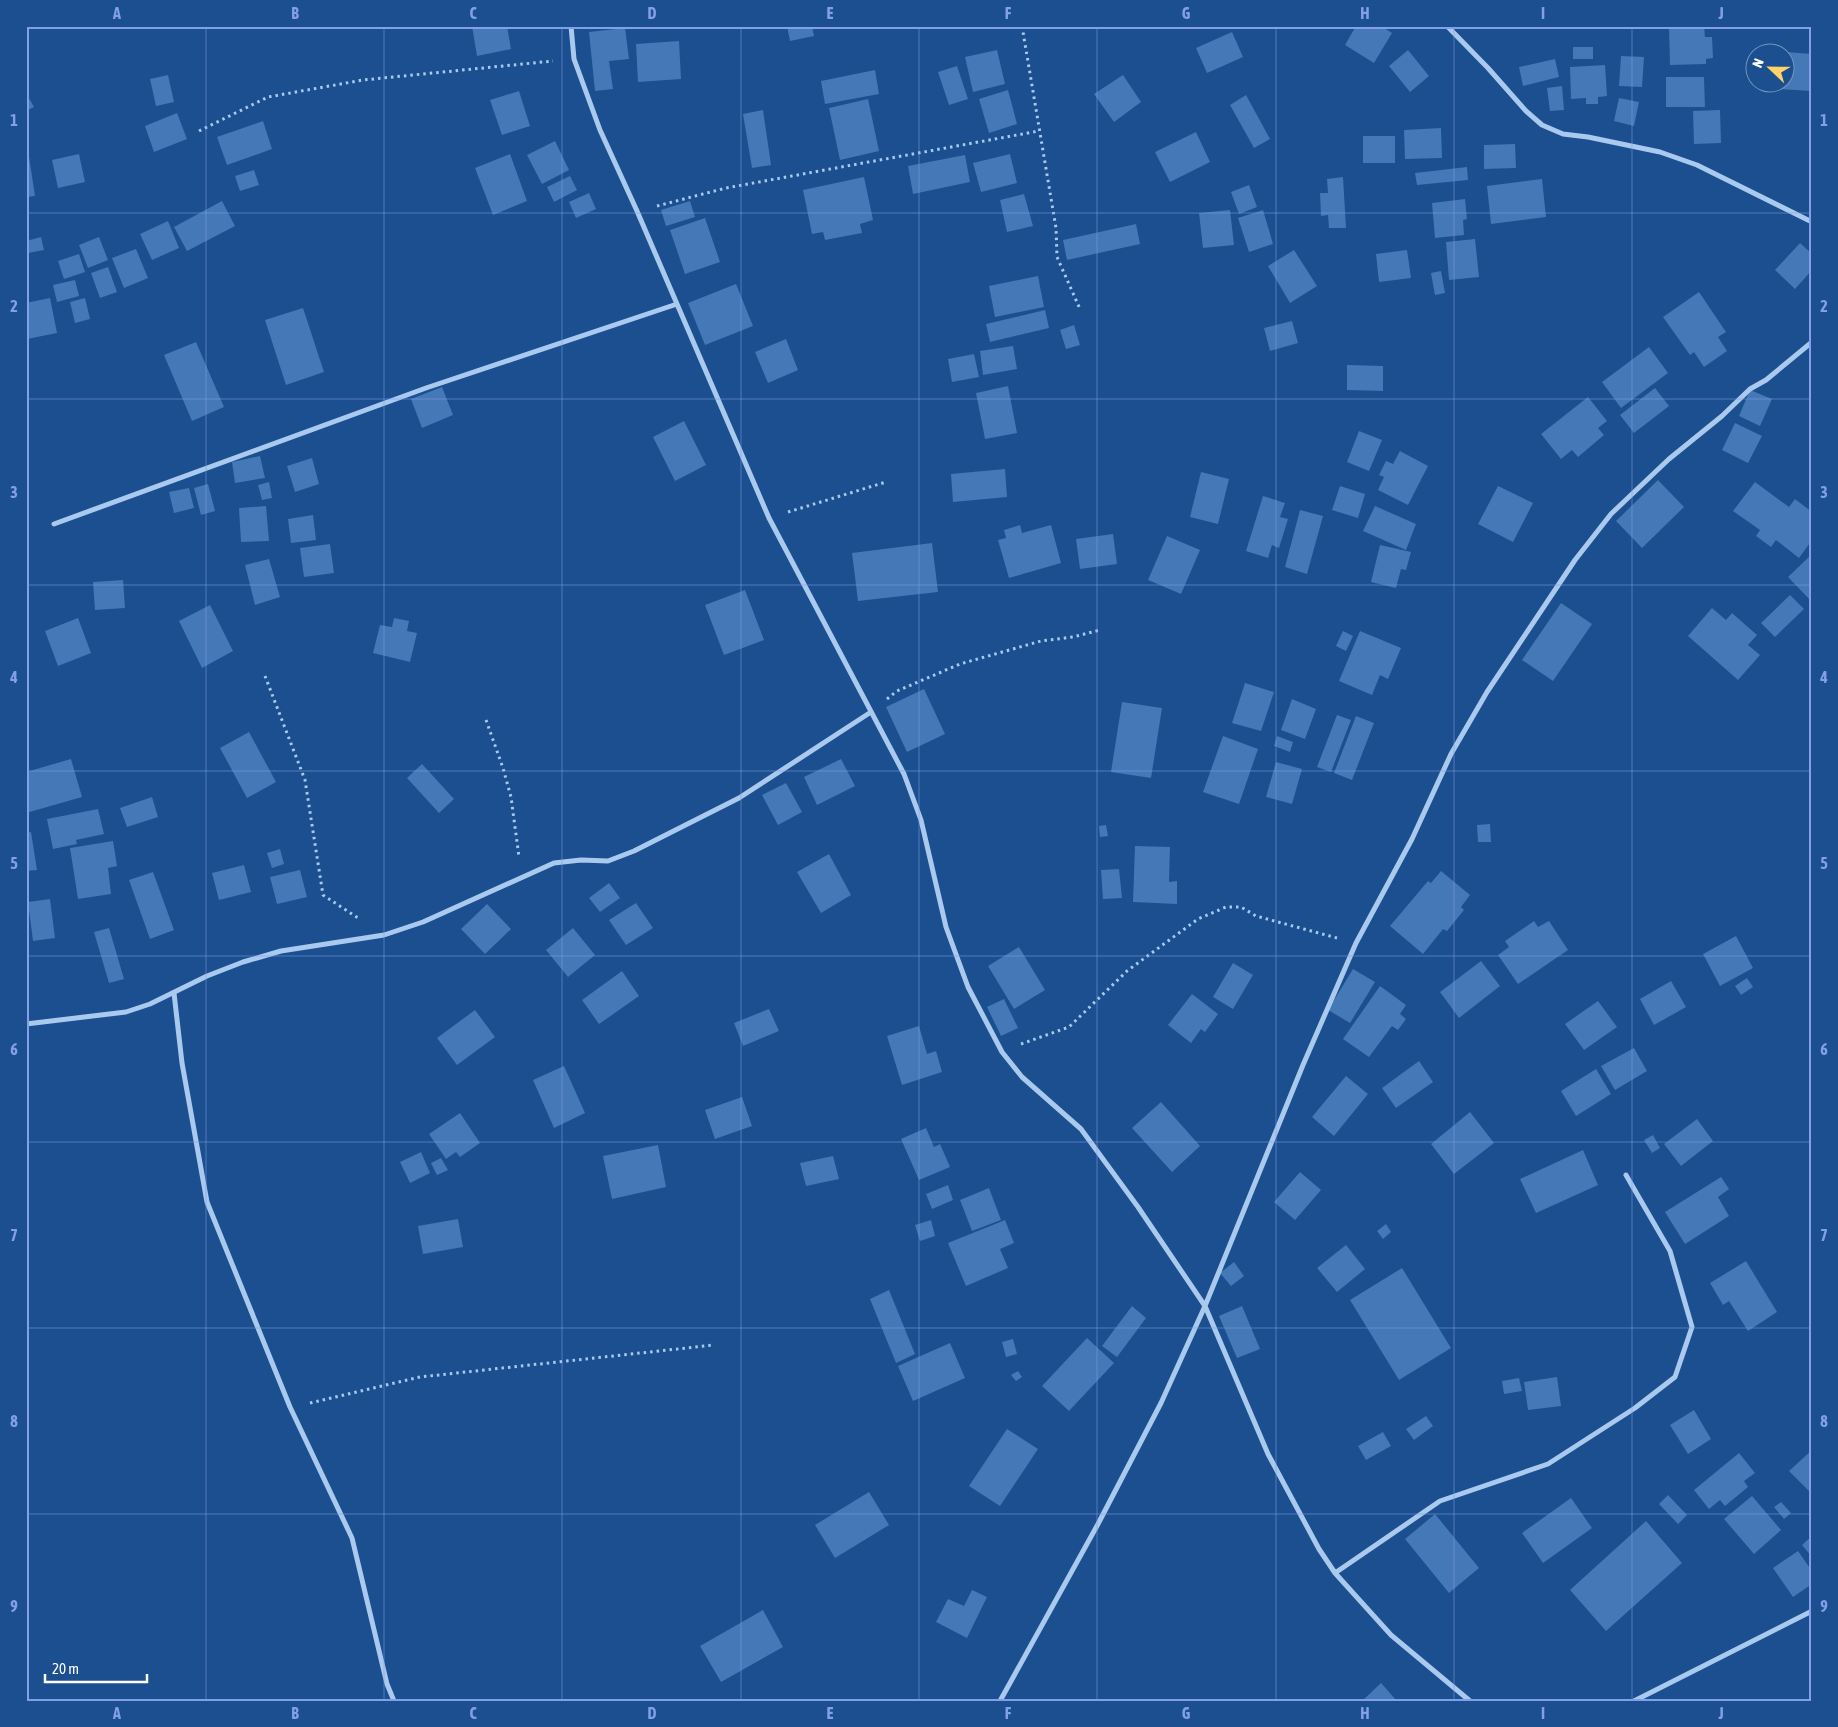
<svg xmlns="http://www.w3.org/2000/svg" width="1838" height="1727" font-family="'Asap Condensed',sans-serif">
<rect width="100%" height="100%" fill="#1b4f8f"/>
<path fill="#4478b7" d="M 472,26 L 507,26 L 511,49 L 477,56 Z
M 787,26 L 812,26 L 814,36 L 790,41 Z
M 1356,26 L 1381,26 L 1392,33 L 1374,63 L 1345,45 Z
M 1669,26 L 1704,26 L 1705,37 L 1712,37 L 1713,58 L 1706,59 L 1706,64 L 1670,65 Z
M 625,28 L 629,59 L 609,61 L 613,89 L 595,91 L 589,32 Z
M 1232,32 L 1243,57 L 1207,73 L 1196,48 Z
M 679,41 L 681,79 L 638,82 L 636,44 Z
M 1573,47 L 1593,47 L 1593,59 L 1573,59 Z
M 997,50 L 1005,84 L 973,92 L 965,57 Z
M 1408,50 L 1429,76 L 1410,92 L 1389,66 Z
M 1786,52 L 1812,54 L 1812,91 L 1778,89 L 1778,82 L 1786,82 Z
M 1621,56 L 1644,57 L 1642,87 L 1619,86 Z
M 1555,59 L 1559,77 L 1523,86 L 1519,67 Z
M 1605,65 L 1607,96 L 1598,97 L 1598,104 L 1586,104 L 1586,98 L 1571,99 L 1570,67 Z
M 957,66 L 968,99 L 949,105 L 938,72 Z
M 875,70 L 879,94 L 825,104 L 821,81 Z
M 168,75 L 174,102 L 156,106 L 150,79 Z
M 1123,75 L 1141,102 L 1114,122 L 1094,94 Z
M 1666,77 L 1704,77 L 1705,107 L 1666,107 Z
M 1562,86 L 1564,110 L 1550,111 L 1547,88 Z
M 1008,90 L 1017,124 L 989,133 L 979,99 Z
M 519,91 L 530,126 L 502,135 L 490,100 Z
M 26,93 L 34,107 L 26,111 Z
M 1246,95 L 1270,139 L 1254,148 L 1230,105 Z
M 1619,98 L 1639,102 L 1634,126 L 1614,121 Z
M 868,99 L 879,151 L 840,160 L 829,108 Z
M 763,110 L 771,165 L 752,168 L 743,114 Z
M 1720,110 L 1721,143 L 1694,144 L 1693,111 Z
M 177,113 L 187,139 L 154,152 L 145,126 Z
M 263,121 L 272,149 L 227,165 L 217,137 Z
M 1441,128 L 1442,158 L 1405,159 L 1404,130 Z
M 1196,132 L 1210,162 L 1170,182 L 1155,152 Z
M 1363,136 L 1395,136 L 1395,163 L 1363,163 Z
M 26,137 L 35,196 L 26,197 Z
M 555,141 L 569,170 L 542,184 L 527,155 Z
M 1515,144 L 1516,168 L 1484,169 L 1484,145 Z
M 79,154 L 85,182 L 58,188 L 52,160 Z
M 510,154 L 527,201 L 493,215 L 475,168 Z
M 1010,154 L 1017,183 L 981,192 L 973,163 Z
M 965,155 L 970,182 L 913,194 L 908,166 Z
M 1467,167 L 1468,180 L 1417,185 L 1415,173 Z
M 254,170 L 259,185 L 240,191 L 235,176 Z
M 570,176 L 577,190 L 554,202 L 547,187 Z
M 864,177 L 873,220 L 860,224 L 862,233 L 825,240 L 823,232 L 812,234 L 803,190 Z
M 1343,177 L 1346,228 L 1329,228 L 1328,215 L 1321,216 L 1320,193 L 1328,193 L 1327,179 Z
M 1542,179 L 1546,217 L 1491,224 L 1487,186 Z
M 1249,185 L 1257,207 L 1239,214 L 1231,192 Z
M 589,193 L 596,209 L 576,218 L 569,202 Z
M 1024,194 L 1033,226 L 1007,232 L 1000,200 Z
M 1465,199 L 1467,219 L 1463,220 L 1464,235 L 1435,238 L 1432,203 Z
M 222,201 L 235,226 L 187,251 L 174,227 Z
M 690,201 L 695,217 L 666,226 L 661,210 Z
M 1230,210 L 1234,245 L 1203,248 L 1199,213 Z
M 1263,210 L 1273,244 L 1249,252 L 1238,218 Z
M 705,218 L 720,262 L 685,274 L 670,230 Z
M 168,221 L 179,248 L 152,260 L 140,234 Z
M 1136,224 L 1140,244 L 1067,260 L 1063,240 Z
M 41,237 L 44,250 L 28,253 L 26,241 Z
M 99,237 L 108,260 L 88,268 L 79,245 Z
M 1475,239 L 1479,277 L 1449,280 L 1446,242 Z
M 1800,243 L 1812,254 L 1812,270 L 1795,289 L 1775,270 Z
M 136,249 L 148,278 L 124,288 L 112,258 Z
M 1294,250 L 1317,286 L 1290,303 L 1268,266 Z
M 1407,250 L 1411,278 L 1379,282 L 1376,254 Z
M 79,254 L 85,272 L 64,279 L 58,261 Z
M 108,267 L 117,292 L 100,298 L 91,273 Z
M 1441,271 L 1445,293 L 1435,295 L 1431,273 Z
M 1038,276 L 1044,307 L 995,317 L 989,286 Z
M 75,280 L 79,296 L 57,302 L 53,285 Z
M 736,284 L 753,326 L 705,345 L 688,303 Z
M 1699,292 L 1726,332 L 1718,337 L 1727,351 L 1704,367 L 1694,352 L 1690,355 L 1663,317 Z
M 50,298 L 57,333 L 27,339 L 26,303 Z
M 85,298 L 90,319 L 75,323 L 70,302 Z
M 303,308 L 324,372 L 286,385 L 265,320 Z
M 1045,310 L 1049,328 L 990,342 L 986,324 Z
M 1292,321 L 1298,343 L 1270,351 L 1264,328 Z
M 1074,325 L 1080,345 L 1066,349 L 1060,330 Z
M 786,339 L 798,370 L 768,383 L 755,352 Z
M 196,342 L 224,407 L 192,421 L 164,355 Z
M 1013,346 L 1017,369 L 983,375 L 980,351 Z
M 1649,347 L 1668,373 L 1621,408 L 1602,382 Z
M 974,354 L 979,377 L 952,382 L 948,359 Z
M 1347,365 L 1383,366 L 1383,391 L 1347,390 Z
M 1008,386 L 1017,433 L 985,439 L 976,393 Z
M 442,387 L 453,415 L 422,428 L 411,399 Z
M 1655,388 L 1669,406 L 1634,433 L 1620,415 Z
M 1750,390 L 1772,399 L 1760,426 L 1739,416 Z
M 1588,397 L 1607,421 L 1598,428 L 1604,435 L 1578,457 L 1572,450 L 1561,459 L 1541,434 Z
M 684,421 L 706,465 L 675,481 L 653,437 Z
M 1735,423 L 1762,436 L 1748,463 L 1722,450 Z
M 1359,431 L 1382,440 L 1369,471 L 1347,462 Z
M 1400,451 L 1428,466 L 1408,505 L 1378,490 L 1384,477 L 1379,475 L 1386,461 L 1393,464 Z
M 260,456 L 265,478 L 235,483 L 232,462 Z
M 312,458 L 319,484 L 295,492 L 287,466 Z
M 1005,469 L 1007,497 L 953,502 L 951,474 Z
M 1201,472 L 1229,479 L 1218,524 L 1190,517 Z
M 1658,480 L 1684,507 L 1642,548 L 1616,521 Z
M 269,482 L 272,498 L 262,500 L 258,485 Z
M 1755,482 L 1789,507 L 1795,499 L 1812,512 L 1812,540 L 1799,558 L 1776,540 L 1771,547 L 1756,536 L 1760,530 L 1733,511 Z
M 208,484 L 215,511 L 201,515 L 194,488 Z
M 1340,486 L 1365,494 L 1358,518 L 1332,510 Z
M 1498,486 L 1533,503 L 1513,542 L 1478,524 Z
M 189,488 L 194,508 L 174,513 L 169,492 Z
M 1263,496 L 1285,503 L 1280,517 L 1288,519 L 1279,548 L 1272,545 L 1268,558 L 1246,551 Z
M 266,506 L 269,541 L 241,542 L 239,508 Z
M 1375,506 L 1416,524 L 1406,550 L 1363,531 Z
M 1300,510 L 1323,516 L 1307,574 L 1285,567 Z
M 313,515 L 316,540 L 291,543 L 288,519 Z
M 1020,525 L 1022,533 L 1051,525 L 1061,563 L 1009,578 L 998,540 L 1006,538 L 1004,530 Z
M 1113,534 L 1117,564 L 1080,569 L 1076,539 Z
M 1167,536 L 1200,550 L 1181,594 L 1148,580 Z
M 932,543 L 938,592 L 858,601 L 852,553 Z
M 330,544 L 334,573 L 304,577 L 300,548 Z
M 1380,545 L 1411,552 L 1406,570 L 1401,569 L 1396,588 L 1371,582 Z
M 1812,554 L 1812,602 L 1788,577 Z
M 269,559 L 280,597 L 255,605 L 245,565 Z
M 123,580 L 125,608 L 95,610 L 93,582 Z
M 745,590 L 764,640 L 724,655 L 705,605 Z
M 1790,595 L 1804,609 L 1775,637 L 1761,623 Z
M 1561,603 L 1592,624 L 1553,681 L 1522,660 Z
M 210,605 L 233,651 L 202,668 L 179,621 Z
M 1712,608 L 1726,620 L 1732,613 L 1757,635 L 1748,645 L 1760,655 L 1738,680 L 1688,636 Z
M 78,618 L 91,653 L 58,666 L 45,631 Z
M 394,618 L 409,621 L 407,631 L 417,633 L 410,662 L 373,653 L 380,625 L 392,627 Z
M 1343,631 L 1353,636 L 1346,651 L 1336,646 Z
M 1360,631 L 1401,648 L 1388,679 L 1380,675 L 1372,695 L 1339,681 Z
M 1245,683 L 1274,692 L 1261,731 L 1232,723 Z
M 924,689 L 945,734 L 907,752 L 886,707 Z
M 1292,699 L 1316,709 L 1305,739 L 1281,730 Z
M 1122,702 L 1162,708 L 1151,778 L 1111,772 Z
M 1337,715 L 1351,720 L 1331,772 L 1317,767 Z
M 1356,716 L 1374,723 L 1352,780 L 1334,773 Z
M 249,732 L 276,782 L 247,798 L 220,748 Z
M 1223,736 L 1258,749 L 1239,804 L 1203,792 Z
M 1277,736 L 1293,742 L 1290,752 L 1274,746 Z
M 71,759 L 82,797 L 26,813 L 26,772 Z
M 841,759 L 855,786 L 817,805 L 804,777 Z
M 1276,762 L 1302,769 L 1292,804 L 1266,797 Z
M 422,764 L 454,799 L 439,813 L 407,778 Z
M 786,783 L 802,812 L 778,825 L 762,795 Z
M 152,797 L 158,817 L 127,827 L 120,808 Z
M 98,809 L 104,834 L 76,840 L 77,844 L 53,849 L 47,819 Z
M 1490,824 L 1491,842 L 1478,842 L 1477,825 Z
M 1106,825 L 1108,836 L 1100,837 L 1099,826 Z
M 31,832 L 37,870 L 26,871 L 26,833 Z
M 113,841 L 117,866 L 108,868 L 111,894 L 78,899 L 70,848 Z
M 1135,846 L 1170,847 L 1169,882 L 1177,881 L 1177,904 L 1133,902 Z
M 280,849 L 284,864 L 272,868 L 267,853 Z
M 829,854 L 851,895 L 821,913 L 797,872 Z
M 244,865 L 251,892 L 219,900 L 212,873 Z
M 1119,869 L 1122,898 L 1103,899 L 1101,870 Z
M 300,870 L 307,897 L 277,904 L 270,877 Z
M 1441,871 L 1470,895 L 1461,907 L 1464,910 L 1447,931 L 1443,929 L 1423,954 L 1390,926 L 1428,881 L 1431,883 Z
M 153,872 L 174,930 L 150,939 L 129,880 Z
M 609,883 L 620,898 L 600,912 L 589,898 Z
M 50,899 L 55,938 L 33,941 L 28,902 Z
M 636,903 L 653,928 L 626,945 L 609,920 Z
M 487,904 L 511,929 L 485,954 L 461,929 Z
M 1534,921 L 1538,927 L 1549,921 L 1568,950 L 1518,984 L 1498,955 L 1509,947 L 1505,941 Z
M 109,928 L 124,979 L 109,983 L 94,932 Z
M 573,928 L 595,955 L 568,977 L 546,950 Z
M 1736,936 L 1753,968 L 1720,986 L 1703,954 Z
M 1019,947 L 1045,990 L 1014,1009 L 988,966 Z
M 1481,961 L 1500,986 L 1459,1018 L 1440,992 Z
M 1233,963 L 1253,975 L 1233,1009 L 1213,997 Z
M 1353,969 L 1375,982 L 1350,1023 L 1328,1010 Z
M 622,971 L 639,996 L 599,1024 L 582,1000 Z
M 1747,978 L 1753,987 L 1741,995 L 1735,986 Z
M 1671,981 L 1686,1007 L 1654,1025 L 1640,999 Z
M 1380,986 L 1406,1005 L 1400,1014 L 1406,1019 L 1398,1030 L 1392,1026 L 1369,1057 L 1343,1039 Z
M 1192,994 L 1218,1014 L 1205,1032 L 1201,1029 L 1191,1043 L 1168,1025 Z
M 1004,999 L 1018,1028 L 1001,1036 L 987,1007 Z
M 1598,1001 L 1617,1027 L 1584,1050 L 1565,1024 Z
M 769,1009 L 779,1031 L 743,1046 L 734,1023 Z
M 475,1010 L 495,1037 L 457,1065 L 437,1038 Z
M 919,1026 L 927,1054 L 936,1051 L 942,1072 L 902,1085 L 887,1036 Z
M 1634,1048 L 1647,1071 L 1615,1090 L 1601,1066 Z
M 1419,1061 L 1433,1082 L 1396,1108 L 1382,1088 Z
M 564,1066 L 585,1113 L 554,1128 L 533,1080 Z
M 1596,1069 L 1611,1094 L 1576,1116 L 1561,1091 Z
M 1346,1076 L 1368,1094 L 1334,1136 L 1312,1117 Z
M 742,1097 L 752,1126 L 715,1139 L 705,1110 Z
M 1161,1102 L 1200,1146 L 1172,1172 L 1132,1128 Z
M 1470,1112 L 1494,1143 L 1454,1174 L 1431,1144 Z
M 460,1113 L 480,1143 L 460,1157 L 456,1152 L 446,1159 L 429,1134 Z
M 1697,1119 L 1713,1141 L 1681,1166 L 1664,1144 Z
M 926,1128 L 934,1147 L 940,1144 L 950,1167 L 919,1180 L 901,1139 Z
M 1653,1135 L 1660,1148 L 1652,1153 L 1644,1140 Z
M 658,1145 L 666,1187 L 612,1199 L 603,1156 Z
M 1583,1150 L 1598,1185 L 1536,1213 L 1520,1179 Z
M 421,1152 L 430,1173 L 410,1183 L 400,1162 Z
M 833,1156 L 839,1179 L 806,1186 L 800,1163 Z
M 441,1158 L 448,1170 L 437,1175 L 431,1163 Z
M 1300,1172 L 1321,1190 L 1295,1220 L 1274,1202 Z
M 1721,1177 L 1729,1189 L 1718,1197 L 1729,1216 L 1685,1244 L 1665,1212 Z
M 948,1185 L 953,1200 L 932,1209 L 926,1194 Z
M 989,1188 L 1001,1220 L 972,1231 L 960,1200 Z
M 458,1219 L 463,1247 L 423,1254 L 418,1226 Z
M 931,1220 L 935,1236 L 920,1241 L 915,1225 Z
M 1005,1220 L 1014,1243 L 1000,1249 L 1008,1268 L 966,1286 L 948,1243 Z
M 1386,1224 L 1391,1232 L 1383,1239 L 1377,1231 Z
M 1346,1245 L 1365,1269 L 1337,1292 L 1317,1268 Z
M 1746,1261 L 1777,1312 L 1748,1331 L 1729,1301 L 1723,1305 L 1710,1283 Z
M 1234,1262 L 1244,1276 L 1231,1286 L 1220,1273 Z
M 1402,1268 L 1451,1348 L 1399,1380 L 1350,1300 Z
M 889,1290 L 915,1354 L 896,1363 L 870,1299 Z
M 1132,1306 L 1146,1318 L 1117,1357 L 1102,1346 Z
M 1242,1306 L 1260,1349 L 1237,1358 L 1219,1316 Z
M 1087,1338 L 1114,1363 L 1069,1411 L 1042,1386 Z
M 1013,1339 L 1017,1354 L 1006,1357 L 1002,1342 Z
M 950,1343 L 965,1378 L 913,1401 L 898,1366 Z
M 1018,1371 L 1022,1377 L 1016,1381 L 1011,1375 Z
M 1557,1377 L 1561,1406 L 1528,1410 L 1524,1382 Z
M 1519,1378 L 1522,1391 L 1504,1394 L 1502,1381 Z
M 1694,1410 L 1711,1439 L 1688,1454 L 1670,1425 Z
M 1426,1416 L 1433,1426 L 1414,1440 L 1406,1429 Z
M 1007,1429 L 1038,1449 L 1000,1506 L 969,1486 Z
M 1383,1432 L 1391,1446 L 1366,1460 L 1358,1446 Z
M 1812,1450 L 1812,1494 L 1789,1471 Z
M 1739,1453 L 1755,1473 L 1744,1481 L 1748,1487 L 1725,1506 L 1720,1500 L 1709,1509 L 1694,1490 Z
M 869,1492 L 889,1525 L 835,1558 L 815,1525 Z
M 1668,1495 L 1687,1515 L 1678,1524 L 1659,1504 Z
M 1752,1496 L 1781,1530 L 1754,1554 L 1724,1519 Z
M 1571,1498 L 1592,1528 L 1543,1563 L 1522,1533 Z
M 1781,1502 L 1791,1513 L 1784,1519 L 1774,1507 Z
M 1435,1514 L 1479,1568 L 1449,1593 L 1405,1539 Z
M 1646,1521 L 1682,1563 L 1606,1631 L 1570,1590 Z
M 1812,1536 L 1812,1557 L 1802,1545 Z
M 1798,1551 L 1812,1571 L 1812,1584 L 1793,1597 L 1773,1568 Z
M 972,1590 L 987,1597 L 967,1638 L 936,1622 L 948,1599 L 964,1606 Z
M 763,1610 L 783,1647 L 721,1682 L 700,1646 Z
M 1381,1683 L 1397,1701 L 1362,1701 Z"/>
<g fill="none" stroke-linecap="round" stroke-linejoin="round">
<path stroke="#a9c9ee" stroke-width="3" stroke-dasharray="2.5 4" stroke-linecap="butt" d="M 1022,26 L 1056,228 L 1057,257 L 1080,309
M 199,131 L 268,97 L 363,80 L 553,61
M 657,206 L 726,188 L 1039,131
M 788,512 L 886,482
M 265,676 L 305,780 L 323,895 L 358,918
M 887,699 L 897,691 L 960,664 L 1041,641 L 1073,637 L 1100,630
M 486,720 L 503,768 L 511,797 L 519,857
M 1021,1044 L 1069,1027 L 1127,971 L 1198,919 L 1226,907 L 1241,907 L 1256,916 L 1337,938
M 310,1403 L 420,1377 L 714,1345"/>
<path stroke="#a9c9ee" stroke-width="5" d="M 571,26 L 574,59 L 600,130 L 637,211 L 769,518 L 904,774 L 921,820 L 946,927 L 968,987 L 1002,1052 L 1022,1077 L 1081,1129 L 1138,1207 L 1205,1306 L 1268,1454 L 1319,1549 L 1335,1573 L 1391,1635 L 1470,1701
M 1447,26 L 1488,68 L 1526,111 L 1542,125 L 1563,134 L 1588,137 L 1660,152 L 1697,165 L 1812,222
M 54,524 L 426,388 L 677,304
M 174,993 L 182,1063 L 207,1202 L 290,1407 L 352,1538 L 387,1684 L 394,1701
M 26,1024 L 126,1012 L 150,1004 L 207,976 L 243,962 L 281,951 L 384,935 L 423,922 L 554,863 L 581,860 L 608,861 L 634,851 L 739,798 L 871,712
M 1335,1573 L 1440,1501 L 1548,1464 L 1635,1408 L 1675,1377 L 1692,1327 L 1670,1251 L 1626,1175
M 1000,1701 L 1098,1524 L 1161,1403 L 1205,1306 L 1303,1065 L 1356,943 L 1412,839 L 1451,754 L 1487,692 L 1575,560 L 1611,514 L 1669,459 L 1722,416 L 1750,389 L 1766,380 L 1812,342
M 1634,1701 L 1812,1611"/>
</g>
<path fill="none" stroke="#839eea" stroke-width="1" stroke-opacity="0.55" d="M 206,26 L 206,1701M 384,26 L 384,1701M 562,26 L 562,1701M 741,26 L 741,1701M 919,26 L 919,1701M 1097,26 L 1097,1701M 1276,26 L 1276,1701M 1454,26 L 1454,1701M 1632,26 L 1632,1701M 26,213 L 1812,213M 26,399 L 1812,399M 26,585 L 1812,585M 26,771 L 1812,771M 26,956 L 1812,956M 26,1142 L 1812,1142M 26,1328 L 1812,1328M 26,1514 L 1812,1514"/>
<rect width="1838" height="1727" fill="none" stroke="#1b4f8f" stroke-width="55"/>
<g transform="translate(1770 68) rotate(292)"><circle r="24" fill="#1b4f8f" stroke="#7695bc"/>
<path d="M0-4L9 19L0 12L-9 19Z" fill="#ffd166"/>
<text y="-8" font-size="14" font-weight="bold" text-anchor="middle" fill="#ffffff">N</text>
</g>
<path d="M45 1674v8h102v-8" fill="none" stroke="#ffffff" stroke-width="2.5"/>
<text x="52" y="1674" font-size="15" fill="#ffffff" stroke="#1b4f8f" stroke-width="4" paint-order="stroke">20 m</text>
<rect x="28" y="28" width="1782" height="1672" fill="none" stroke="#839eea" stroke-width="2"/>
<g font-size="16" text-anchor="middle" font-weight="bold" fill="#839eea">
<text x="117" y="19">A</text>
<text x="295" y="19">B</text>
<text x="473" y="19">C</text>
<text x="652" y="19">D</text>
<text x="830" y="19">E</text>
<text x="1008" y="19">F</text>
<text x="1186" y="19">G</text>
<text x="1365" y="19">H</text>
<text x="1543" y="19">I</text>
<text x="1721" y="19">J</text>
<text x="14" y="126">1</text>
<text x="1824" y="126">1</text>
<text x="14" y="312">2</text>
<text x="1824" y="312">2</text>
<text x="14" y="498">3</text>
<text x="1824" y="498">3</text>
<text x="14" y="683">4</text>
<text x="1824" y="683">4</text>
<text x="14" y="869">5</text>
<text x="1824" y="869">5</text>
<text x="14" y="1055">6</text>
<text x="1824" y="1055">6</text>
<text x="14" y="1241">7</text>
<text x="1824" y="1241">7</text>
<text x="14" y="1427">8</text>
<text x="1824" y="1427">8</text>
<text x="14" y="1612">9</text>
<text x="1824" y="1612">9</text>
<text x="117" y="1719">A</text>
<text x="295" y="1719">B</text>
<text x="473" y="1719">C</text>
<text x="652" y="1719">D</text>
<text x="830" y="1719">E</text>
<text x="1008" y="1719">F</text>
<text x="1186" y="1719">G</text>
<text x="1365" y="1719">H</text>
<text x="1543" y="1719">I</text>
<text x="1721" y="1719">J</text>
</g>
</svg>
